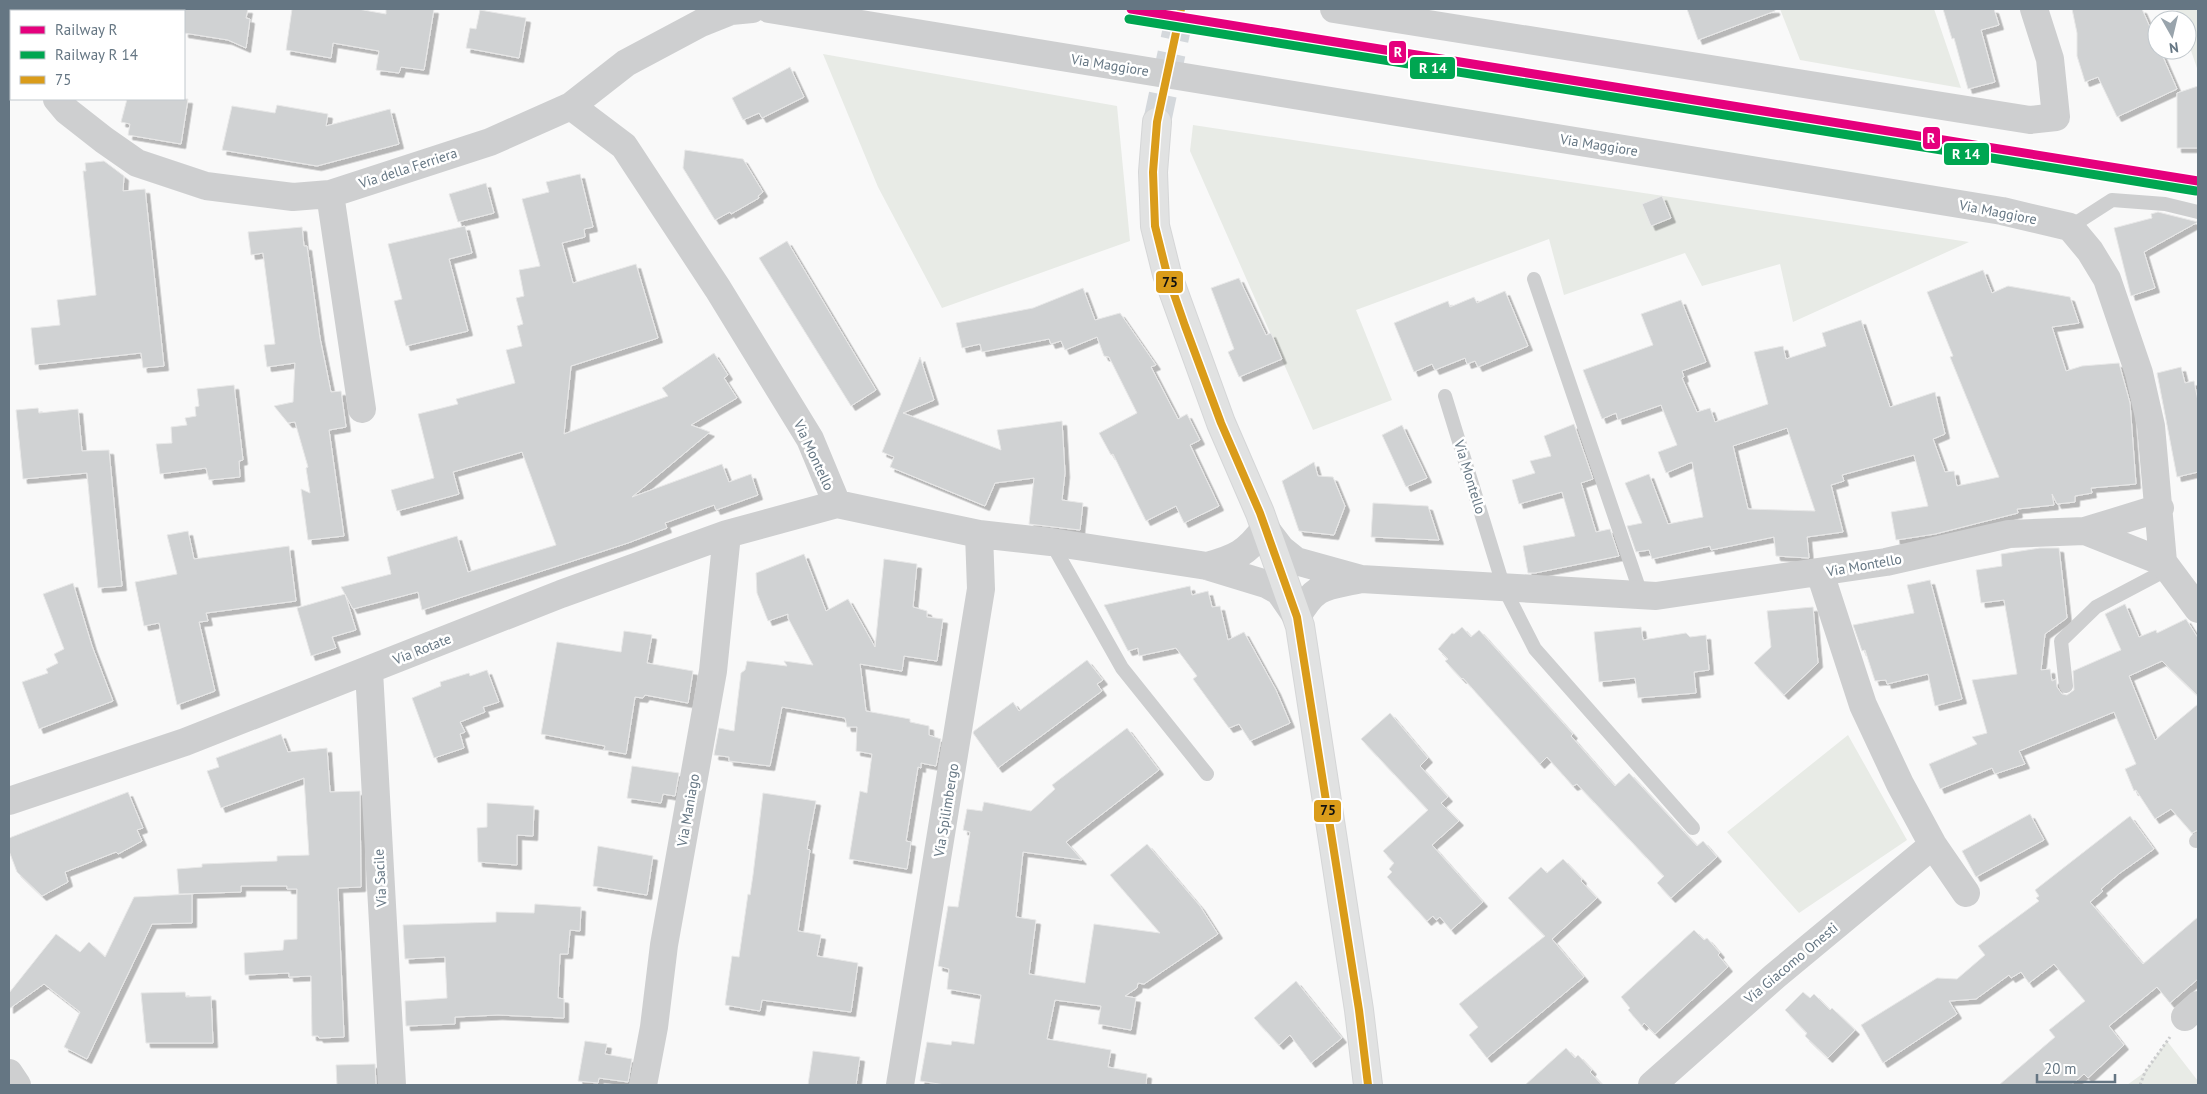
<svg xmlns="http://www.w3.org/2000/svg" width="2207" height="1094" font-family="'PT Sans',sans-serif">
<defs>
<filter id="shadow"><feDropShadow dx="4.5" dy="4.5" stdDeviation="0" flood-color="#0004"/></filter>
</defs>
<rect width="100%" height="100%" fill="#f9f9f9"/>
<path fill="#e8ebe6" d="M 1780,9 L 1934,9 L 1961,88 L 1800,60 Z
M 2176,9 L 2198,9 L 2198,71 L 2187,39 L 2187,20 L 2180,20 Z
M 823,54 L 1117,106 L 1130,241 L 942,308 L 878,187 Z
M 1193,125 L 1969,242 L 1793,322 L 1780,264 L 1702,286 L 1685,253 L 1564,295 L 1549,239 L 1356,310 L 1392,400 L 1313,430 L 1190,151 Z
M 1848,735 L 1907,840 L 1799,913 L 1727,832 Z
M 2167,1041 L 2198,1081 L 2198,1085 L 2127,1085 L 2145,1072 Z"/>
<path fill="#d0d2d3" stroke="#e8e8e8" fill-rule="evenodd" filter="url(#shadow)" d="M 184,9 L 248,9 L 246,18 L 250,19 L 246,48 L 228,40 L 184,33 Z
M 292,9 L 358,9 L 386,14 L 386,9 L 434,9 L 424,70 L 401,67 L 399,73 L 376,70 L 379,51 L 333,43 L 331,58 L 286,50 Z
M 1687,9 L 1775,9 L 1775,11 L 1698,40 Z
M 1943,9 L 1994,9 L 1999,25 L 1981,30 L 1995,82 L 1968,89 L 1954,38 L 1952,39 Z
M 2072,9 L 2142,9 L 2157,43 L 2157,50 L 2160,50 L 2177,89 L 2117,117 L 2098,77 L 2085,82 L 2077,56 L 2077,33 Z
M 480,10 L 526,18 L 519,58 L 466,48 L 470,28 L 476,29 Z
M 790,67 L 804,97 L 762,118 L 759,113 L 743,120 L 732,98 Z
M 2198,86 L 2198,148 L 2177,148 L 2177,93 Z
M 127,99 L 188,99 L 181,144 L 128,135 L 130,124 L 121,122 Z
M 277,105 L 328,114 L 326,126 L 390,109 L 399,144 L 317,166 L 222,150 L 232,106 L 275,113 Z
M 685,150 L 743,159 L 763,192 L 758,196 L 759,198 L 731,214 L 730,212 L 715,220 L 683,168 Z
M 104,161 L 124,176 L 123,191 L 145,189 L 164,366 L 143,368 L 141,353 L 35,365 L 31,328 L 60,325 L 57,300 L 96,295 L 83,171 L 86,171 L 85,163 Z
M 580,174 L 593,227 L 584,229 L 585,237 L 562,243 L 573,283 L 636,264 L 658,338 L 571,366 L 564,434 L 668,396 L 662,388 L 714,353 L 728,375 L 724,378 L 737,398 L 691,425 L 710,432 L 632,497 L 722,464 L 729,482 L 751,474 L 758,495 L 716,510 L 714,505 L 665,523 L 667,528 L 628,543 L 422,610 L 418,592 L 353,609 L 341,587 L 391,574 L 387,557 L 457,536 L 468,572 L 556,545 L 522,452 L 453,472 L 459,494 L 397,511 L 391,490 L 434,478 L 418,414 L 458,404 L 456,399 L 515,383 L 506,350 L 522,346 L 517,326 L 523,324 L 516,298 L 524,296 L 519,270 L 540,266 L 522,199 L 549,192 L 546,182 Z
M 486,183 L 494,213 L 458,222 L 449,194 Z
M 1662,196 L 1671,218 L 1651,226 L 1642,204 Z
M 2158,212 L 2198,222 L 2144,252 L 2155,288 L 2131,296 L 2114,228 L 2152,218 L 2151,214 Z
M 465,226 L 472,253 L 449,259 L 468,331 L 406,346 L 394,301 L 402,299 L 388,244 Z
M 302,227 L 304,246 L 307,246 L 320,338 L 331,392 L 341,391 L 346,427 L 329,430 L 344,536 L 308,540 L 301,489 L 310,493 L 306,468 L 308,467 L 295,422 L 288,423 L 274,406 L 293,402 L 295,363 L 267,367 L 264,345 L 275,344 L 263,253 L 251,255 L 248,232 Z
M 787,241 L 876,390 L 851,406 L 759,258 Z
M 1983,270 L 1992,293 L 2008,286 L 2070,297 L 2079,323 L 2052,327 L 2066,371 L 2082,366 L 2119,363 L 2130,403 L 2136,484 L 2091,488 L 2092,493 L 2075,496 L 2075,502 L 2057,504 L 2052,494 L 2054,505 L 2017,509 L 2018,513 L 1935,534 L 1896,540 L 1891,512 L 1928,506 L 1914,455 L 1842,475 L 1844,481 L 1831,485 L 1843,532 L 1807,537 L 1809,558 L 1776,556 L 1774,537 L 1711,550 L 1710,546 L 1652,559 L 1649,550 L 1636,552 L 1627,526 L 1642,523 L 1625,483 L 1649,474 L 1668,524 L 1703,517 L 1692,462 L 1666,473 L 1658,452 L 1677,445 L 1661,405 L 1618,420 L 1616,413 L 1602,419 L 1583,370 L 1653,345 L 1641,314 L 1681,300 L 1706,362 L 1682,371 L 1684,377 L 1682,378 L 1697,412 L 1710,408 L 1715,422 L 1768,404 L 1754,352 L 1783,346 L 1786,359 L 1826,346 L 1822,333 L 1861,320 L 1890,407 L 1935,392 L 1945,434 L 1933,439 L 1945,472 L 1954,471 L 1957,486 L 1999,477 L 1950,357 L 1953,356 L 1927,292 ZM 1787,428 L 1815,511 L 1748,509 L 1733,446 Z
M 1239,278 L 1266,335 L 1271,333 L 1282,359 L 1239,377 L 1228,352 L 1234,349 L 1211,288 Z
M 1083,288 L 1095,320 L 1120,313 L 1156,365 L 1151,367 L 1178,419 L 1187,414 L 1200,440 L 1190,445 L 1219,506 L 1184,523 L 1176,506 L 1146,521 L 1113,454 L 1111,455 L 1099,433 L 1137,413 L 1109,357 L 1104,356 L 1097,337 L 1065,350 L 1061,341 L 1051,344 L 1049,339 L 982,352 L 980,344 L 962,348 L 956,323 L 1033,308 Z
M 1505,291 L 1528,346 L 1478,367 L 1475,361 L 1467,364 L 1465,358 L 1435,370 L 1432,364 L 1414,372 L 1394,323 L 1448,301 L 1450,307 L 1474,297 L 1477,303 Z
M 920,357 L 934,400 L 903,413 L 1001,450 L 997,430 L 1062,421 L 1065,473 L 1062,500 L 1083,503 L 1080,530 L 1029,524 L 1034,478 L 995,483 L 985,506 L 890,467 L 894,457 L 882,452 Z
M 2181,367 L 2185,383 L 2194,381 L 2198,401 L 2198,472 L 2177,477 L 2157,373 Z
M 234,385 L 243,460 L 239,461 L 240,477 L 209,480 L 206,468 L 160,474 L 156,444 L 172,443 L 171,427 L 187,425 L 185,418 L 196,416 L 195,407 L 199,406 L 197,389 Z
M 38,408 L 39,413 L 78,409 L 82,451 L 109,450 L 122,586 L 98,588 L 87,473 L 23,479 L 16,410 Z
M 1574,424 L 1593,479 L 1581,483 L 1596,532 L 1610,529 L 1619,556 L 1535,573 L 1528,573 L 1523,546 L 1575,536 L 1562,492 L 1519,504 L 1512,480 L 1535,473 L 1530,461 L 1551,456 L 1544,436 Z
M 1402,425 L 1427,478 L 1406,487 L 1382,435 Z
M 1314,462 L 1318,476 L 1333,477 L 1345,506 L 1334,535 L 1299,531 L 1282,481 Z
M 1373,503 L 1428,506 L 1439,540 L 1371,537 Z
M 188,531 L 194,559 L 289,546 L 296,601 L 206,613 L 208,621 L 199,622 L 215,691 L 177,705 L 159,623 L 144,626 L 135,582 L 177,574 L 167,535 Z
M 2040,548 L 2059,548 L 2067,618 L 2045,634 L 2041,670 L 2050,669 L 2052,681 L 2056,679 L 2057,687 L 2062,694 L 2067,695 L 2074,690 L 2073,671 L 2121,650 L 2105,614 L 2125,604 L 2139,637 L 2156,630 L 2157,633 L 2186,619 L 2198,638 L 2198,696 L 2162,661 L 2129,676 L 2155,740 L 2198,704 L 2198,830 L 2192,833 L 2171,809 L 2155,819 L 2136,790 L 2134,791 L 2125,769 L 2136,764 L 2114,712 L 2019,751 L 2025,764 L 1995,774 L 1992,768 L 1940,789 L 1929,764 L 1977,744 L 1972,737 L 1987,733 L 1972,680 L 2017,674 L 2004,600 L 1981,603 L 1976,570 L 2002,566 L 2001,554 Z
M 804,554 L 826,611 L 848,599 L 875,647 L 884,559 L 917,564 L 913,607 L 927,611 L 927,617 L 943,619 L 937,661 L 904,656 L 902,671 L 860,664 L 866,711 L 910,719 L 910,722 L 929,726 L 929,735 L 941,739 L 936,766 L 921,763 L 921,768 L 918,767 L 906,841 L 911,842 L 907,869 L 849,859 L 860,791 L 867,793 L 872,754 L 856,751 L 857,727 L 847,727 L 845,718 L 782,707 L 770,766 L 729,761 L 729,757 L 714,755 L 719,728 L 734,731 L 741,673 L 745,670 L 747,661 L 787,666 L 784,661 L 813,665 L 788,618 L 788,614 L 768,621 L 757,593 L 756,573 Z
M 1930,580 L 1962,699 L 1935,706 L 1928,674 L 1887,684 L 1886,680 L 1875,681 L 1865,650 L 1862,651 L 1853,625 L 1914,613 L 1907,585 Z
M 73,583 L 92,646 L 113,701 L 39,729 L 22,682 L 48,673 L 46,669 L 58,663 L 54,654 L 64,649 L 43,594 Z
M 1190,586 L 1192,595 L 1208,591 L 1212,607 L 1220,606 L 1228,640 L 1244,632 L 1276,690 L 1290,723 L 1250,741 L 1239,724 L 1229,728 L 1193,679 L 1197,676 L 1176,648 L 1139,656 L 1138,648 L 1128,651 L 1104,605 Z
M 345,594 L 356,630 L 332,637 L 336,648 L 311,656 L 297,608 Z
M 1813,607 L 1818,663 L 1784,695 L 1754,663 L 1771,647 L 1767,611 Z
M 1462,627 L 1471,637 L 1479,630 L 1573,734 L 1571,736 L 1615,786 L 1629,773 L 1697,846 L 1703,841 L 1717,857 L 1671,898 L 1657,883 L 1664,876 L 1577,784 L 1573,786 L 1547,757 L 1540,764 L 1463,678 L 1462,679 L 1445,661 L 1448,659 L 1438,649 L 1452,633 L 1454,634 Z
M 1641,627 L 1643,640 L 1686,633 L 1690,637 L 1706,635 L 1709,670 L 1694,672 L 1696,693 L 1638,698 L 1635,678 L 1599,682 L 1594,632 Z
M 624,631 L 652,635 L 647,663 L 693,671 L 688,703 L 645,695 L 643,698 L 635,697 L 626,754 L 604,750 L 605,746 L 541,734 L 557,642 L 621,652 Z
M 1087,660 L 1103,680 L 1097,684 L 1102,691 L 998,768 L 973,733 L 974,731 L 1013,702 L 1019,711 Z
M 487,670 L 499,702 L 483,707 L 485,712 L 460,722 L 465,732 L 460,734 L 464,748 L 434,758 L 412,698 L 441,686 L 440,682 L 469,673 L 470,676 Z
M 1390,713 L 1428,758 L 1420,766 L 1448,797 L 1441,803 L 1459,821 L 1432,845 L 1483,902 L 1451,930 L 1440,917 L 1436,920 L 1433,916 L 1427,921 L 1387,877 L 1392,872 L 1389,869 L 1394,863 L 1383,851 L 1428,810 L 1361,739 Z
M 1127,728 L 1159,770 L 1066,842 L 1082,860 L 1023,852 L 1016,917 L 1036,920 L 1029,974 L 1085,983 L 1094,924 L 1160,933 L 1110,875 L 1147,844 L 1200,906 L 1218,934 L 1144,984 L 1138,983 L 1137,988 L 1125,996 L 1136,998 L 1131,1030 L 1098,1024 L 1101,1006 L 1055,1000 L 1047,1039 L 1111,1050 L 1108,1067 L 1147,1074 L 1146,1085 L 945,1085 L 920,1081 L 927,1042 L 951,1045 L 952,1041 L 974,1044 L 981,995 L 947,989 L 949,969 L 938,966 L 948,906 L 958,907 L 970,832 L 963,830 L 967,809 L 982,811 L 984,802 L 1031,811 L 1055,789 L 1052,785 Z
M 281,734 L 288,752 L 327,748 L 330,792 L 360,791 L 361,887 L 338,888 L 344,1037 L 319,1038 L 318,1036 L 312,1036 L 311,976 L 289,977 L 289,973 L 245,975 L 244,953 L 283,950 L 284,940 L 297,939 L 297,889 L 287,889 L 287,886 L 241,886 L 241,892 L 179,894 L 177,869 L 202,867 L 202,864 L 277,861 L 277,856 L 309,855 L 304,778 L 221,808 L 207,771 L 219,767 L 216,758 Z
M 632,766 L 679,773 L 675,796 L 663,794 L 661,803 L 627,798 Z
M 128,792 L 143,828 L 137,830 L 142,841 L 118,854 L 116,852 L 65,872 L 68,882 L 42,896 L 17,872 L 9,851 L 9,838 Z
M 763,793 L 816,801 L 807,849 L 810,850 L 798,931 L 821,935 L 817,956 L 858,963 L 851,1012 L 762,1000 L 760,1011 L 725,1005 L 732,956 L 739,957 L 748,894 L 750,895 L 753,875 Z
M 487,803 L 534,806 L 533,836 L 517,835 L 517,865 L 478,862 L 477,828 L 487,827 Z
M 2030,814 L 2044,840 L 1976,877 L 1962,851 Z
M 2130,816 L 2154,849 L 2120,873 L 2101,889 L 2103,891 L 2090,902 L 2143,964 L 2198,917 L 2198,979 L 2170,1003 L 2157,987 L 2109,1026 L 2124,1045 L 2088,1078 L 2084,1074 L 2071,1085 L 1999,1085 L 2055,1037 L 2049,1030 L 2085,1001 L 2054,964 L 2029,983 L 2021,972 L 2011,978 L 2009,975 L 1976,999 L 1949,1001 L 1957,1014 L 1883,1063 L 1861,1025 L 1937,978 L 1957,979 L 1985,955 L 1978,946 L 2039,901 L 2036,898 L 2039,896 L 2035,890 Z
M 598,846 L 653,856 L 647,895 L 593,886 Z
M 1563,859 L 1582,879 L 1581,881 L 1597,898 L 1552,939 L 1584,977 L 1487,1058 L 1469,1035 L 1478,1027 L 1459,1004 L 1545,936 L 1508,898 L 1541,867 L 1547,873 Z
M 192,894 L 192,923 L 152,924 L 87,1059 L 64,1047 L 80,1012 L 44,984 L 9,1009 L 9,993 L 56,934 L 80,952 L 89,942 L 105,957 L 134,897 Z
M 535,904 L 581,907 L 580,931 L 570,930 L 568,954 L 560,954 L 558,998 L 564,999 L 564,1018 L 498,1015 L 455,1017 L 455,1024 L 406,1026 L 405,1001 L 447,998 L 445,957 L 405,959 L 403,925 L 496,922 L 496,912 L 534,913 Z
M 1694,930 L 1704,940 L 1707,938 L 1720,953 L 1718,955 L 1728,967 L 1655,1034 L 1644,1023 L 1642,1026 L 1628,1010 L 1630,1008 L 1621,997 Z
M 1296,981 L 1342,1038 L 1311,1063 L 1290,1035 L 1279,1045 L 1254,1018 Z
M 185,992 L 186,997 L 211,996 L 213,1043 L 146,1043 L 141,993 Z
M 1803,992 L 1810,998 L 1814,994 L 1830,1010 L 1832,1008 L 1855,1030 L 1828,1058 L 1805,1036 L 1807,1033 L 1785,1010 Z
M 585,1041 L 607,1044 L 605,1054 L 632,1059 L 628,1082 L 599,1078 L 598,1083 L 578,1081 Z
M 1566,1048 L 1575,1058 L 1578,1055 L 1592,1070 L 1590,1072 L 1602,1085 L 1525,1085 Z
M 813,1051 L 860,1057 L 856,1085 L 808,1085 Z
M 375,1064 L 376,1085 L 337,1085 L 336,1065 Z"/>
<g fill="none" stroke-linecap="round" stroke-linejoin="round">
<path stroke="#d4d8dc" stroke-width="28" stroke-dasharray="28 14" stroke-linecap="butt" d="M 1157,122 L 1181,9"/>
<g stroke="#d5d6d7" stroke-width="30">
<path id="secondary" d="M 1157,122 L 1153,172 L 1155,226 L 1167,274 L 1221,423 L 1260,513 L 1300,626 L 1359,1010 L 1368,1085"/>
</g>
<path stroke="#cbcccd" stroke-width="3" stroke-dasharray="2.5 2.5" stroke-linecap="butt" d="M 2140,1085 L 2145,1072 L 2170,1037"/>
<path stroke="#cecfd0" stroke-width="14" d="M 2070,227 L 2112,200 L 2165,204 L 2198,212
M 1534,279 L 1641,594
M 1445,396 L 1504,588 L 1535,649 L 1693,828
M 1051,542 L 1122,668 L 1207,774
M 2066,686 L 2061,641 L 2096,607 L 2168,569
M 2196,841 L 2198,839"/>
<path stroke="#cecfd0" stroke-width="28" d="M 769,9 L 2002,211 L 2070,227 L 2090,251 L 2107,279 L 2139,373 L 2151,426 L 2163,562 L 2198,609
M 1334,9 L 2030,120 L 2056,117 L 2050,59 L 2034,9
M 9,34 L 11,38
M 57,99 L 67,111 L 104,140 L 137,163 L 206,186 L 293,197 L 330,194 L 490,142 L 571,106 L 626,63 L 701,23 L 731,11 L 752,9
M 571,106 L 624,146 L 718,289 L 810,439 L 837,504
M 330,194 L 362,409
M 2085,531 L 2163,562
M 1207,566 C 1236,558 1247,553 1265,528 L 1281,549 L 1296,561 L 1361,579 L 1656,596 L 1886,562 L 2009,534 L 2085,531 L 2160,508
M 369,671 L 392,1085
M 9,801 L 185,742 L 561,594 L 727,534 L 837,504 L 979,534 L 1051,542 L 1207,566 L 1266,584 L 1279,591 L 1297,617 C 1316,583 1326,587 1361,579
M 1933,845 L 1966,893
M 2185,1017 L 2198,1005
M 9,1073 L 17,1085
M 643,1085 L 654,1027 L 664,945 L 713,671 L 727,534
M 900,1085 L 981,589 L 979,534
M 1652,1085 L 1775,976 L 1933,845 L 1900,784 L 1863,705 L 1820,573"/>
<use href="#secondary" stroke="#e1e2e2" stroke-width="28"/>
<g stroke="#fff" stroke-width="11">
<path id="bus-1" d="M 1181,9 L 1157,122 L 1153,172 L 1155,226 L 1167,274 L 1185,326 L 1221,423 L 1260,513 L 1297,617 L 1359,1010 L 1368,1085"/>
</g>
<use href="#bus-1" stroke="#da9c1a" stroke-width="8"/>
<g stroke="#fff" stroke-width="12">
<path id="rail-1" d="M 1131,9 L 2198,181"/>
</g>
<g stroke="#fff" stroke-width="12">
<path id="rail-2" d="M 1129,19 L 2196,191"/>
</g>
<use href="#rail-1" stroke="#e5007d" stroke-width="9"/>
<use href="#rail-2" stroke="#00a651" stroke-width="9"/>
</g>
<g text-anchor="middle" stroke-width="5" stroke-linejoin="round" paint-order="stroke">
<g font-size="14" fill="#657683" stroke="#fff">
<text transform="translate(1110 65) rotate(9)" y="5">Via Maggiore</text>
<text transform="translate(1599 145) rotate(9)" y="5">Via Maggiore</text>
<text transform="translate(408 168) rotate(-18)" y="5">Via della Ferriera</text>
<text transform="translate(1998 212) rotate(11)" y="5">Via Maggiore</text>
<text transform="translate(814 455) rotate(65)" y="5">Via Montello</text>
<text transform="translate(1470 477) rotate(73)" y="5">Via Montello</text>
<text transform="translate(1864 565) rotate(-10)" y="5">Via Montello</text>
<text transform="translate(422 649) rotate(-22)" y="5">Via Rotate</text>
<text transform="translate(688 810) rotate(-80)" y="5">Via Maniago</text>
<text transform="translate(946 810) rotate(-81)" y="5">Via Spilimbergo</text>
<text transform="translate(380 878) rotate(-93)" y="5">Via Sacile</text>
<text transform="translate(1791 963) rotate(-40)" y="5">Via Giacomo Onesti</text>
</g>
</g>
<g stroke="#fff" stroke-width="2">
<rect x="1388" y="40" width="19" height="24" rx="5" fill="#e5007d"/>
<rect x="1409" y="56" width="47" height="24" rx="5" fill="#00a651"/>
<rect x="1922" y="126" width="19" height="24" rx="5" fill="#e5007d"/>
<rect x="1943" y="142" width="47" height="24" rx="5" fill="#00a651"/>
<rect x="1155" y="270" width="29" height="24" rx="5" fill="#da9c1a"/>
<rect x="1313" y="799" width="29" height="24" rx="5" fill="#da9c1a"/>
</g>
<g font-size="14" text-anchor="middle" font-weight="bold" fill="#fff">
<text x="1398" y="57">R</text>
<text x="1433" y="73">R 14</text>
<text x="1931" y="143">R</text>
<text x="1966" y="159">R 14</text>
</g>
<g font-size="14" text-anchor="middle" font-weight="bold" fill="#111">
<text x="1170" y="287">75</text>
<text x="1328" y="815">75</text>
</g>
<rect width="2207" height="1094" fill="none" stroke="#657683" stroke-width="20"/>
<rect x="10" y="10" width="175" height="90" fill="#ffffff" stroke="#c1c8cd"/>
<rect x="20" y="26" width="25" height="8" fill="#e5007d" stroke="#c1c8cd"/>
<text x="55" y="35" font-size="15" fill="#657683">Railway R</text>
<rect x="20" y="51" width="25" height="8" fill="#00a651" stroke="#c1c8cd"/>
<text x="55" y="60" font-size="15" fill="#657683">Railway R 14</text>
<rect x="20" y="76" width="25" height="8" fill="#da9c1a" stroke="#c1c8cd"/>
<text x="55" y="85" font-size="15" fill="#657683">75</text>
<g transform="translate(2172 35) rotate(172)"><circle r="24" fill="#ffffff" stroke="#c1c8cd"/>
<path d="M0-4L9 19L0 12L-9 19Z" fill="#99a4ac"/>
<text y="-8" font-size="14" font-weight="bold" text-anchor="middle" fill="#657683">N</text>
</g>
<path d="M2037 1074v8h78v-8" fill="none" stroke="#657683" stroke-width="2.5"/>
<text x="2044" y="1074" font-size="15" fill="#657683" stroke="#ffffff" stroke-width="4" paint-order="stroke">20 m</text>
</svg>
